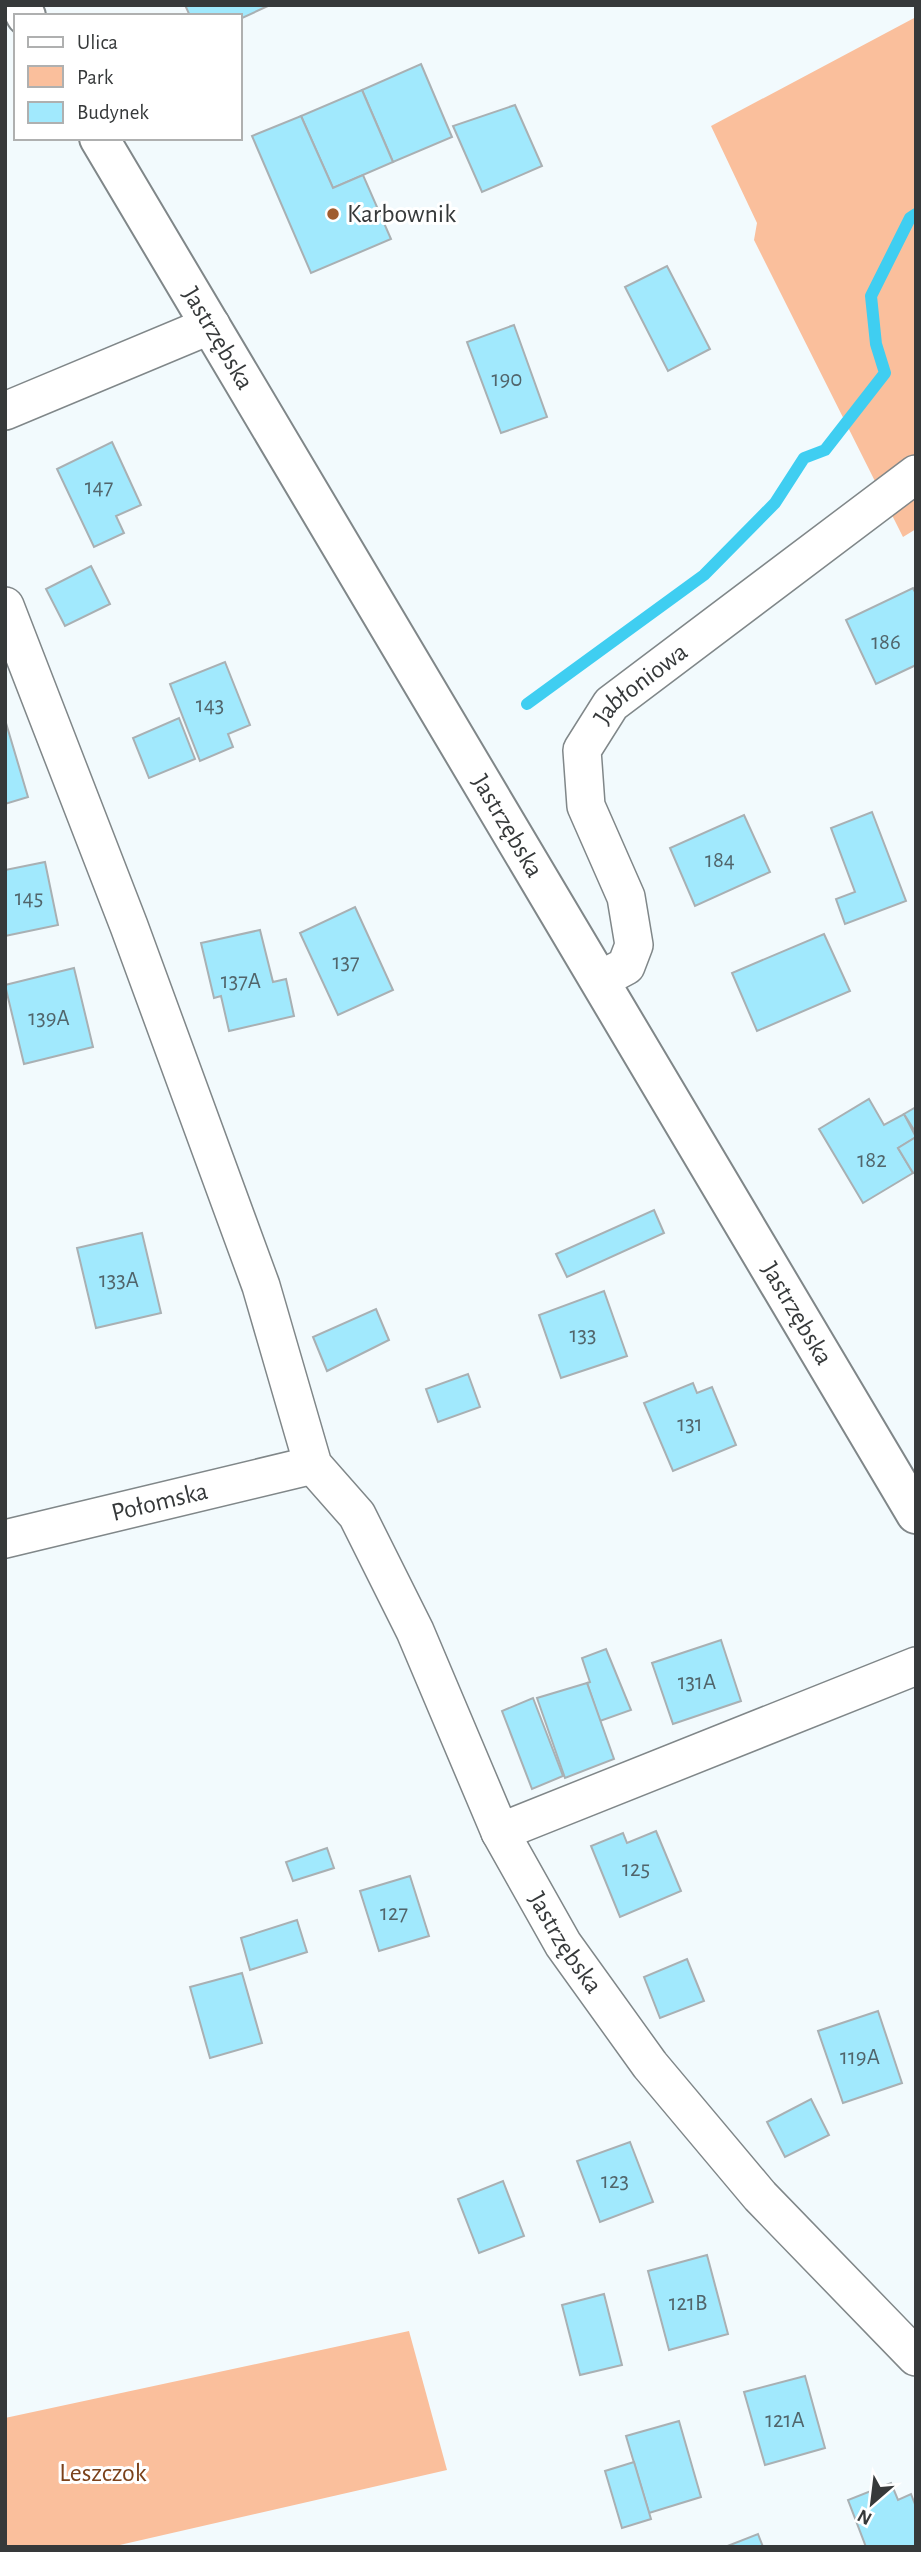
<svg xmlns="http://www.w3.org/2000/svg" width="921" height="2552" font-family="'Alegreya Sans',sans-serif">
  <style>
    .green { fill: #fabf9c }
    .lines { fill: none; stroke-linecap: round; stroke-linejoin: round }
    .stream { stroke: #3fcef1; stroke-width: 12 }
    .building { fill: #a1e9fd; stroke: #a9b0b3; stroke-width: 2 }
    .street-casing { stroke: #808789; stroke-width: 40 }
    .secondary-casing { stroke: #808789; stroke-width: 42 }
    .street { stroke: #fff; stroke-width: 37 }
    .secondary { stroke: #fff; stroke-width: 38 }
    .poi-dot { fill: #a05c2e; stroke: #fff; stroke-width: 2.5 }
    .labels { text-anchor: middle; dominant-baseline: central; stroke-width: 6; stroke-linejoin: round; paint-order: stroke }
    .number-label { font-size: 23px; fill: #51656b }
    .poi-label { font-size: 26px; fill: #36393a; stroke: #fff; text-anchor: start }
    .street-label { font-size: 26px; fill: #36393a; stroke: #fff }
    .park-label { font-size: 26px; fill: #7b421b; stroke: #fff }
  </style>
  <rect width="100%" height="100%" fill="#f2fafd"/>
  <g class="green">
    <path d="M 916,17 L 916,529 L 903,537 L 754,240 L 757,223 L 711,126 Z"/>
    <path d="M 409,2331 L 447,2470 L 111,2547 L 5,2547 L 5,2418 Z"/>
  </g>
  <g class="lines">
    <path class="stream" d="M 527,704 L 704,575 L 775,503 L 804,458 L 825,450 L 885,373 L 876,344 L 871,296 L 910,218 L 916,214"/>
  </g>
  <g class="building">
    <path d="M 185,5 L 270,5 L 240,19 L 240,16 L 190,16 Z"/>
    <path d="M 421,64 L 452,137 L 393,162 L 362,90 Z"/>
    <path d="M 362,90 L 393,162 L 333,188 L 301,116 Z"/>
    <path d="M 515,105 L 542,166 L 482,192 L 453,126 Z"/>
    <path d="M 301,116 L 333,188 L 363,175 L 391,239 L 311,273 L 252,136 Z"/>
    <path d="M 667,266 L 710,349 L 668,371 L 625,287 Z"/>
    <path d="M 514,325 L 547,417 L 501,433 L 467,342 Z"/>
    <path d="M 112,442 L 141,505 L 116,516 L 124,533 L 94,547 L 57,469 Z"/>
    <path d="M 91,566 L 110,604 L 65,626 L 46,589 Z"/>
    <path d="M 913,588 L 916,594 L 916,665 L 876,684 L 846,620 Z"/>
    <path d="M 225,662 L 250,725 L 228,734 L 233,747 L 200,761 L 170,684 Z"/>
    <path d="M 179,718 L 195,759 L 149,778 L 133,738 Z"/>
    <path d="M 6,723 L 28,797 L 5,804 L 5,724 Z"/>
    <path d="M 872,812 L 906,901 L 845,924 L 836,899 L 855,892 L 831,828 Z"/>
    <path d="M 744,815 L 770,872 L 695,906 L 670,848 Z"/>
    <path d="M 45,862 L 58,925 L 5,936 L 5,870 Z"/>
    <path d="M 355,907 L 393,990 L 338,1015 L 300,933 Z"/>
    <path d="M 260,930 L 273,982 L 286,979 L 294,1016 L 229,1031 L 221,996 L 214,998 L 201,943 Z"/>
    <path d="M 824,934 L 850,991 L 757,1031 L 732,973 Z"/>
    <path d="M 74,968 L 93,1047 L 24,1064 L 5,985 Z"/>
    <path d="M 869,1099 L 884,1125 L 904,1114 L 916,1137 L 898,1148 L 913,1173 L 863,1203 L 819,1129 Z"/>
    <path d="M 916,1107 L 916,1133 L 904,1114 Z"/>
    <path d="M 916,1137 L 916,1172 L 913,1173 L 898,1148 Z"/>
    <path d="M 654,1210 L 664,1233 L 567,1277 L 556,1254 Z"/>
    <path d="M 142,1233 L 161,1313 L 96,1328 L 77,1248 Z"/>
    <path d="M 604,1291 L 627,1356 L 561,1378 L 539,1315 Z"/>
    <path d="M 376,1309 L 389,1340 L 327,1371 L 313,1337 Z"/>
    <path d="M 468,1374 L 480,1407 L 438,1422 L 426,1389 Z"/>
    <path d="M 693,1383 L 697,1393 L 712,1387 L 736,1445 L 673,1471 L 644,1403 Z"/>
    <path d="M 721,1640 L 741,1701 L 673,1724 L 652,1663 Z"/>
    <path d="M 606,1649 L 631,1710 L 600,1721 L 587,1683 L 590,1682 L 582,1658 Z"/>
    <path d="M 587,1683 L 614,1759 L 565,1778 L 537,1698 Z"/>
    <path d="M 533,1698 L 563,1776 L 532,1789 L 502,1711 Z"/>
    <path d="M 656,1831 L 681,1891 L 620,1917 L 591,1846 L 623,1833 L 627,1843 Z"/>
    <path d="M 327,1848 L 334,1868 L 293,1881 L 286,1862 Z"/>
    <path d="M 410,1876 L 429,1936 L 379,1951 L 360,1891 Z"/>
    <path d="M 297,1920 L 307,1952 L 250,1970 L 241,1938 Z"/>
    <path d="M 687,1959 L 704,2001 L 660,2018 L 644,1977 Z"/>
    <path d="M 242,1973 L 262,2043 L 210,2058 L 190,1987 Z"/>
    <path d="M 878,2011 L 902,2083 L 843,2103 L 818,2031 Z"/>
    <path d="M 811,2099 L 829,2135 L 785,2157 L 767,2122 Z"/>
    <path d="M 630,2142 L 653,2202 L 600,2222 L 577,2161 Z"/>
    <path d="M 503,2181 L 524,2236 L 479,2253 L 458,2199 Z"/>
    <path d="M 707,2255 L 728,2334 L 669,2350 L 648,2271 Z"/>
    <path d="M 604,2294 L 622,2365 L 580,2375 L 562,2305 Z"/>
    <path d="M 805,2376 L 825,2448 L 765,2465 L 744,2392 Z"/>
    <path d="M 679,2421 L 701,2497 L 649,2513 L 626,2436 Z"/>
    <path d="M 634,2462 L 651,2519 L 622,2528 L 605,2471 Z"/>
    <path d="M 891,2483 L 898,2500 L 911,2494 L 916,2507 L 916,2547 L 866,2547 L 848,2500 Z"/>
    <path d="M 758,2534 L 763,2547 L 725,2547 Z"/>
  </g>
  <g class="lines">
    <defs>
      <g id="street">
        <path d="M 5,411 L 211,325"/>
        <path id="s1" d="M 5,606 L 129,926 L 261,1286 L 313,1465 L 357,1515 L 415,1631 L 500,1832 L 563,1944 L 650,2065 L 760,2196 L 916,2357"/>
        <path id="s2" d="M 600,980 L 626,966 L 634,945 L 626,897 L 586,806 L 582,750 L 611,704 L 916,474"/>
        <path id="s3" d="M 5,1539 L 313,1465"/>
        <path d="M 500,1832 L 916,1666"/>
      </g>
      <g id="secondary">
        <path d="M 20,5 L 26,16"/>
        <path id="s4" d="M 99,138 L 916,1514"/>
      </g>
    </defs>
    <use href="#street" class="street-casing"/>
    <use href="#secondary" class="secondary-casing"/>
    <use href="#street" class="street"/>
    <use href="#secondary" class="secondary"/>
  </g>
  <circle class="poi-dot" cx="333" cy="214" r="7"/>
  <g class="labels">
    <g class="number-label">
      <text x="507" y="379">190</text>
      <text x="99" y="487">147</text>
      <text x="886" y="642">186</text>
      <text x="210" y="705">143</text>
      <text x="720" y="860">184</text>
      <text x="29" y="898">145</text>
      <text x="346" y="962">137</text>
      <text x="241" y="981">137A</text>
      <text x="49" y="1018">139A</text>
      <text x="872" y="1160">182</text>
      <text x="119" y="1280">133A</text>
      <text x="583" y="1335">133</text>
      <text x="690" y="1424">131</text>
      <text x="697" y="1682">131A</text>
      <text x="636" y="1869">125</text>
      <text x="394" y="1913">127</text>
      <text x="860" y="2057">119A</text>
      <text x="615" y="2181">123</text>
      <text x="688" y="2303">121B</text>
      <text x="785" y="2420">121A</text>
    </g>
    <g class="poi-label">
      <text x="347" y="214">Karbownik</text>
    </g>
    <g class="street-label">
      <text stroke="none"><textPath href="#s4" startOffset="233">Jastrzębska</textPath></text>
      <text stroke="none"><textPath href="#s2" startOffset="346">Jabłoniowa</textPath></text>
      <text stroke="none"><textPath href="#s4" startOffset="800">Jastrzębska</textPath></text>
      <text stroke="none"><textPath href="#s4" startOffset="1367">Jastrzębska</textPath></text>
      <text stroke="none"><textPath href="#s3" startOffset="159">Połomska</textPath></text>
      <text stroke="none"><textPath href="#s1" startOffset="1456">Jastrzębska</textPath></text>
    </g>
    <g class="park-label">
      <text x="103" y="2473">Leszczok</text>
    </g>
  </g>
  <rect width="921" height="2552" fill="none" stroke="#36393a" stroke-width="14"/>
  <rect x="14" y="14" width="228" height="126" fill="#ffffff" stroke="#afb0b0" stroke-width="2"/>
  <rect x="28" y="37" width="35" height="10" fill="#ffffff" stroke="#afb0b0" stroke-width="2"/>
  <text x="77" y="49" font-size="21" fill="#36393a">Ulica</text>
  <rect x="28" y="66" width="35" height="21" fill="#fabf9c" stroke="#afb0b0" stroke-width="2"/>
  <text x="77" y="84" font-size="21" fill="#36393a">Park</text>
  <rect x="28" y="102" width="35" height="21" fill="#a1e9fd" stroke="#afb0b0" stroke-width="2"/>
  <text x="77" y="119" font-size="21" fill="#36393a">Budynek</text>
  <g transform="translate(872 2503) rotate(208)" stroke="#ffffff" stroke-width="5" paint-order="stroke">
  <path d="M0-5L12 26L0 18L-12 26Z" fill="#36393a"/>
  <text y="-10" font-size="19" font-weight="bold" text-anchor="middle" fill="#36393a">N</text>
  </g>
</svg>
